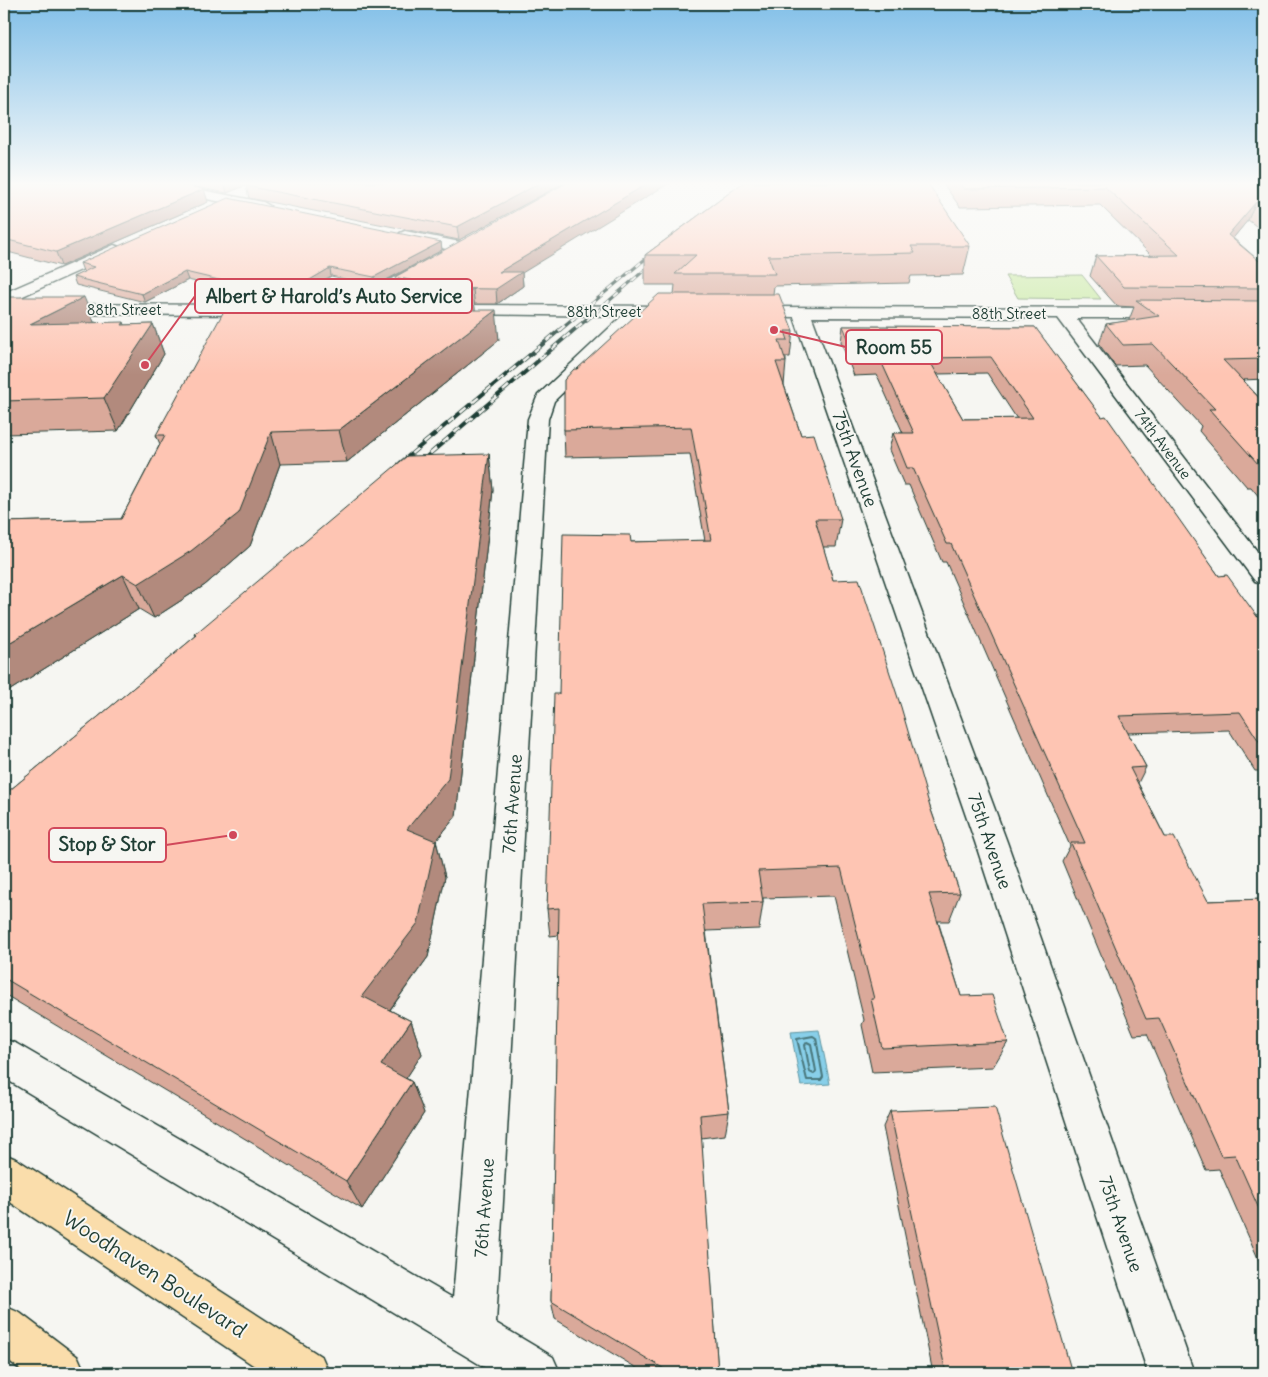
<svg xmlns="http://www.w3.org/2000/svg" width="1268" height="1377" font-family="Delius,sans-serif">
  <style>
    .green { fill: #c8e9a2; stroke: #74936b }
    .water { fill: #88cfe9; stroke: #5e95a1 }
    .lines { fill: none; stroke-linecap: round; stroke-linejoin: round }
    .shore { stroke: #49777c; stroke-width: 2 }
    .minor-casing { stroke: #1f3d34; stroke-width: 3 }
    .major-casing { stroke: #1f3d34; stroke-width: 3 }
    .minor { fill: #f6f6f2; fill-rule: evenodd }
    .major { fill: #faddab; fill-rule: evenodd }
    .rail-far1-casing { stroke: #1f3d34; stroke-width: 3 }
    .rail-casing { stroke: #1f3d34; stroke-width: 4 }
    .rail-far1 { stroke: #f6f6f2; stroke-width: 2; stroke-dasharray: 6; stroke-linecap: butt }
    .rail { stroke: #f6f6f2; stroke-width: 2.5; stroke-dasharray: 8; stroke-linecap: butt }
    .wall { fill: #daa99a; stroke: #1f3d34; fill-rule: evenodd }
    .shaded-wall { fill: #b28a7d; stroke: #1f3d34 }
    .building { fill: #fec5b3; stroke: #1f3d34; fill-rule: evenodd }
    .labels { text-anchor: middle; dominant-baseline: central; stroke-width: 4; stroke-linejoin: round; paint-order: stroke }
    .far-street-label { font-size: 15px; fill: #1f3d34; stroke: #f6f6f2 }
    .street-label { font-size: 18px; fill: #1f3d34; stroke: #f6f6f2 }
    .near-street-label { font-size: 21px; fill: #1f3d34; stroke: #f6f6f2 }
    .leader { fill: none; stroke: #d1495b; stroke-width: 2 }
    .callout-dot { fill: #d1495b; stroke: #f6f6f2; stroke-width: 2 }
    .callout { fill: #f6f6f2; stroke: #d1495b; stroke-width: 2 }
    .callout-label { font-size: 19px; text-anchor: middle; font-weight: bold; fill: #1f3d34 }
  </style>
  <rect width="100%" height="100%" fill="#f6f6f2"/>
  <filter id="ink" filterUnits="userSpaceOnUse"><feTurbulence type="fractalNoise" baseFrequency=".02" numOctaves="2"/><feDisplacementMap in="SourceGraphic" scale="10" xChannelSelector="R" yChannelSelector="G"/><feConvolveMatrix kernelMatrix="1 2 1 2 8 2 1 2 1" color-interpolation-filters="sRGB"/></filter>
  <g filter="url(#ink)">
    <path class="green" d="M 1082,275 L 1101,299 L 1018,298 L 1005,276 Z"/>
    <path class="water" d="M 819,1030 L 830,1084 L 801,1086 L 791,1032 Z"/>
    <g class="lines">
      <g class="shore">
        <path d="M 813,1036 L 816,1038 L 823,1077 L 821,1080 L 807,1080 L 797,1039 Z"/>
        <path d="M 807,1042 L 811,1044 L 816,1071 L 814,1074 L 810,1072 L 805,1045 Z"/>
      </g>
      <defs>
        <g id="minor">
          <path d="M 133,182 L 160,182 L 263,202 L 270,206 L 263,210 L 140,186 Z"/>
          <path d="M 405,231 L 460,242 L 468,247 L 460,252 L 400,239 L 397,236 L 400,233 Z"/>
          <path d="M 114,245 L 119,247 L 122,250 L 119,253 L 5,304 L 263,305 L 269,306 L 272,310 L 269,314 L 263,315 L 4,314 L 4,293 Z"/>
          <path d="M 429,259 L 437,264 L 435,267 L 353,314 L 341,314 L 338,310 L 341,306 Z"/>
          <path d="M 458,305 L 678,306 L 684,307 L 687,311 L 684,315 L 642,316 L 554,401 L 548,419 L 496,1323 L 553,1357 L 560,1373 L 494,1373 L 4,1078 L 4,1039 L 17,1044 L 453,1298 L 528,419 L 538,395 L 622,316 L 452,314 L 449,310 L 452,306 Z"/>
          <path d="M 748,307 L 1168,308 L 1174,309 L 1177,313 L 1174,317 L 1168,318 L 1076,318 L 1264,560 L 1264,584 L 1255,581 L 1058,318 L 812,317 L 1007,842 L 1194,1373 L 1148,1373 L 975,842 L 794,317 L 742,316 L 739,312 L 742,308 Z"/>
        </g>
        <g id="major">
          <path d="M 4,1154 L 18,1160 L 322,1357 L 329,1373 L 265,1373 L 4,1198 Z"/>
          <path d="M 4,1306 L 20,1313 L 78,1357 L 85,1373 L 25,1373 L 4,1357 Z"/>
        </g>
      </defs>
      <use href="#minor" class="minor-casing"/>
      <use href="#major" class="major-casing"/>
      <use href="#minor" class="minor"/>
      <use href="#major" class="major"/>
      <defs>
        <g id="rail-far1">
          <path d="M 572,320 L 656,250"/>
          <path d="M 587,320 L 655,261"/>
        </g>
        <g id="rail">
          <path d="M 399,464 L 574,318"/>
          <path d="M 418,464 L 588,318"/>
        </g>
      </defs>
      <use href="#rail-far1" class="rail-far1-casing"/>
      <use href="#rail" class="rail-casing"/>
      <use href="#rail-far1" class="rail-far1"/>
      <use href="#rail" class="rail"/>
    </g>
    <g class="wall">
      <path d="M 4,182 L 254,182 L 227,193 L 186,185 L 208,202 L 61,266 L 4,251 Z"/>
      <path d="M 254,182 L 566,182 L 459,240 L 249,198 L 246,186 Z"/>
      <path d="M 744,182 L 970,246 L 963,275 L 911,276 L 909,283 L 774,286 L 773,294 L 793,331 L 790,357 L 786,357 L 786,362 L 784,385 L 801,435 L 841,519 L 836,547 L 823,547 L 833,580 L 930,807 L 960,893 L 949,921 L 938,921 L 961,996 L 1008,1042 L 993,1067 L 872,1072 L 862,1025 L 864,1020 L 834,896 L 763,898 L 763,902 L 759,929 L 706,931 L 729,1112 L 725,1135 L 701,1138 L 718,1373 L 645,1373 L 555,1319 L 551,1301 L 559,935 L 550,936 L 547,909 L 559,694 L 631,542 L 705,541 L 690,454 L 565,457 L 564,430 L 577,369 L 674,294 L 675,285 L 645,285 L 645,255 Z"/>
      <path d="M 942,182 L 1264,182 L 1264,232 L 1248,220 L 1233,238 L 1264,265 L 1264,379 L 1243,380 L 1264,403 L 1263,407 L 1264,409 L 1264,503 L 1251,487 L 1247,487 L 1199,431 L 1201,426 L 1145,365 L 1115,366 L 1099,344 L 1106,324 L 1129,321 L 1129,320 L 1134,307 L 1117,306 L 1090,276 L 1096,256 L 1152,256 L 1100,205 L 960,207 Z"/>
      <path d="M 441,242 L 442,250 L 375,286 L 331,276 L 286,303 L 252,303 L 250,295 L 188,280 L 145,302 L 76,285 L 73,277 L 84,272 L 83,271 L 80,263 Z"/>
      <path d="M 522,273 L 523,286 L 497,304 L 474,304 L 475,310 L 499,340 L 347,462 L 280,464 L 250,546 L 205,585 L 154,618 L 139,609 L 4,694 L 4,522 L 121,519 L 160,444 L 156,435 L 355,310 L 397,288 L 395,277 Z"/>
      <path d="M 4,297 L 94,322 L 125,325 L 153,324 L 164,354 L 118,431 L 4,434 Z"/>
      <path d="M 843,326 L 1035,327 L 1219,576 L 1264,626 L 1264,775 L 1261,771 L 1255,771 L 1229,730 L 1128,733 L 1146,767 L 1138,783 L 1165,837 L 1208,901 L 1264,899 L 1264,1272 L 1219,1169 L 1206,1170 L 1147,1034 L 1134,1035 L 1062,861 L 1070,846 L 946,562 L 942,562 L 909,485 L 904,485 L 889,450 L 893,433 L 903,433 L 877,375 L 854,376 L 841,342 ZM 987,373 L 1017,419 L 963,419 L 937,374 Z"/>
      <path d="M 489,454 L 493,490 L 456,816 L 436,841 L 445,877 L 428,957 L 390,1010 L 411,1021 L 422,1054 L 406,1078 L 412,1082 L 424,1113 L 362,1209 L 4,994 L 4,795 L 196,636 L 195,634 Z"/>
      <path d="M 890,1111 L 1072,1373 L 933,1373 L 883,1127 Z"/>
    </g>
    <g class="shaded-wall">
      <path d="M 224,182 L 254,182 L 227,193 Z"/>
      <path d="M 542,182 L 566,182 L 459,240 L 457,227 Z"/>
      <path d="M 650,182 L 671,182 L 522,273 L 523,286 L 497,304 L 496,289 L 499,272 Z"/>
      <path d="M 204,189 L 208,202 L 61,266 L 56,252 Z"/>
      <path d="M 1256,202 L 1248,220 L 1221,253 L 1228,235 Z"/>
      <path d="M 441,242 L 442,250 L 375,286 L 374,277 Z"/>
      <path d="M 330,268 L 331,276 L 286,303 L 284,295 Z"/>
      <path d="M 185,272 L 188,280 L 145,302 L 142,294 Z"/>
      <path d="M 473,289 L 476,318 L 440,310 Z"/>
      <path d="M 84,297 L 96,327 L 30,324 Z"/>
      <path d="M 496,310 L 499,340 L 347,462 L 339,430 Z"/>
      <path d="M 124,322 L 135,351 L 153,324 L 164,354 L 118,431 L 104,398 L 122,325 Z"/>
      <path d="M 271,432 L 280,464 L 250,546 L 205,585 L 154,618 L 138,584 Z"/>
      <path d="M 489,454 L 493,490 L 456,816 L 417,865 L 407,829 Z"/>
      <path d="M 123,575 L 139,609 L 4,694 L 4,646 Z"/>
      <path d="M 436,841 L 445,877 L 428,957 L 375,1030 L 362,996 Z"/>
      <path d="M 411,1021 L 422,1054 L 394,1097 L 381,1065 Z"/>
      <path d="M 412,1082 L 424,1113 L 362,1209 L 346,1181 Z"/>
    </g>
    <g class="building">
      <path d="M 4,182 L 168,182 L 204,189 L 56,252 L 4,239 Z"/>
      <path d="M 254,182 L 542,182 L 457,227 L 246,186 Z"/>
      <path d="M 568,182 L 650,182 L 499,272 L 522,272 L 496,289 L 416,288 L 424,283 L 395,277 Z"/>
      <path d="M 744,182 L 927,182 L 970,246 L 911,246 L 915,253 L 768,256 L 775,274 L 675,274 L 696,255 L 645,255 Z"/>
      <path d="M 958,182 L 1264,182 L 1264,208 L 1256,202 L 1228,235 L 1264,265 L 1264,288 L 1124,287 L 1096,256 L 1179,255 L 1105,187 L 964,189 Z"/>
      <path d="M 228,198 L 441,242 L 374,277 L 330,268 L 284,295 L 250,294 L 253,288 L 185,272 L 142,294 L 73,277 L 94,267 L 80,263 Z"/>
      <path d="M 390,288 L 473,289 L 440,310 L 496,310 L 339,430 L 271,432 L 239,513 L 191,551 L 138,584 L 123,575 L 4,646 L 4,522 L 121,519 L 165,435 L 156,435 L 225,309 L 355,310 Z"/>
      <path d="M 659,294 L 779,294 L 793,331 L 785,331 L 788,340 L 779,340 L 786,362 L 776,362 L 801,435 L 814,434 L 841,519 L 815,519 L 833,580 L 859,579 L 901,707 L 930,807 L 960,893 L 929,894 L 961,996 L 992,995 L 1008,1042 L 882,1048 L 871,999 L 874,999 L 841,868 L 758,871 L 763,902 L 702,904 L 729,1112 L 700,1115 L 718,1373 L 671,1373 L 551,1301 L 559,908 L 547,909 L 554,694 L 559,694 L 563,534 L 630,535 L 631,542 L 711,540 L 691,427 L 564,430 L 564,380 L 574,369 L 577,369 Z"/>
      <path d="M 4,297 L 84,297 L 30,324 L 124,322 L 122,325 L 153,324 L 104,398 L 4,401 Z"/>
      <path d="M 1136,300 L 1264,301 L 1264,359 L 1223,360 L 1264,403 L 1259,403 L 1264,409 L 1264,466 L 1263,465 L 1259,465 L 1209,409 L 1215,409 L 1153,344 L 1123,345 L 1106,324 L 1159,316 Z"/>
      <path d="M 843,326 L 1035,327 L 1102,417 L 1106,416 L 1219,576 L 1227,575 L 1264,626 L 1264,749 L 1240,712 L 1119,716 L 1146,767 L 1130,768 L 1165,837 L 1174,837 L 1208,901 L 1264,899 L 1264,1220 L 1235,1155 L 1221,1156 L 1159,1018 L 1146,1019 L 1071,843 L 1085,843 L 951,544 L 947,544 L 913,468 L 907,468 L 893,433 L 914,433 L 880,359 L 857,360 ZM 991,357 L 1033,418 L 963,419 L 928,358 Z"/>
      <path d="M 489,454 L 448,779 L 407,829 L 436,841 L 418,923 L 362,996 L 411,1021 L 381,1065 L 412,1082 L 346,1181 L 4,978 L 4,795 L 197,635 L 195,634 L 407,456 Z"/>
      <path d="M 995,1107 L 1072,1373 L 946,1373 L 890,1111 Z"/>
    </g>
  </g>
  <linearGradient id="sky" x2="0" y2="1"><stop stop-color="#81bfe8"/><stop offset="0.49" stop-color="#fbfbf9"/><stop offset="1" stop-color="#fbfbf9" stop-opacity="0"/></linearGradient>
  <rect width="1268" height="375" fill="url(#sky)"/>
  <g class="labels">
    <g class="far-street-label">
      <text x="124" y="309">88th Street</text>
      <text x="604" y="311">88th Street</text>
      <text x="1009" y="313">88th Street</text>
      <text transform="translate(1163 444) rotate(53)">74th Avenue</text>
    </g>
    <g class="street-label">
      <text transform="translate(855 459) rotate(70)">75th Avenue</text>
      <text transform="translate(512 804) rotate(-86)">76th Avenue</text>
      <text transform="translate(990 841) rotate(71)">75th Avenue</text>
      <text transform="translate(484 1208) rotate(-86)">76th Avenue</text>
      <text transform="translate(1121 1224) rotate(71)">75th Avenue</text>
    </g>
    <g class="near-street-label">
      <text transform="translate(155 1274) rotate(33)">Woodhaven Boulevard</text>
    </g>
  </g>
  <path class="leader" d="M145 365L195 296M774 330L846 347M233 835L166 845"/>
  <g class="callout-dot">
    <circle cx="145" cy="365" r="5"/>
    <circle cx="774" cy="330" r="5"/>
    <circle cx="233" cy="835" r="5"/>
  </g>
  <g class="callout">
    <rect x="195" y="279" width="277" height="34" rx="5"/>
    <rect x="846" y="330" width="96" height="34" rx="5"/>
    <rect x="49" y="828" width="117" height="34" rx="5"/>
  </g>
  <g class="callout-label">
    <text x="334" y="303">Albert &amp; Harold’s Auto Service</text>
    <text x="894" y="354">Room 55</text>
    <text x="107" y="851">Stop &amp; Stor</text>
  </g>
  <rect width="1268" height="1377" fill="none" stroke="#f6f6f2" stroke-width="20"/>
  <rect x="10" y="10" width="1248" height="1357" fill="none" stroke="#1f3d34" stroke-width="2" filter="url(#ink)"/>
</svg>
